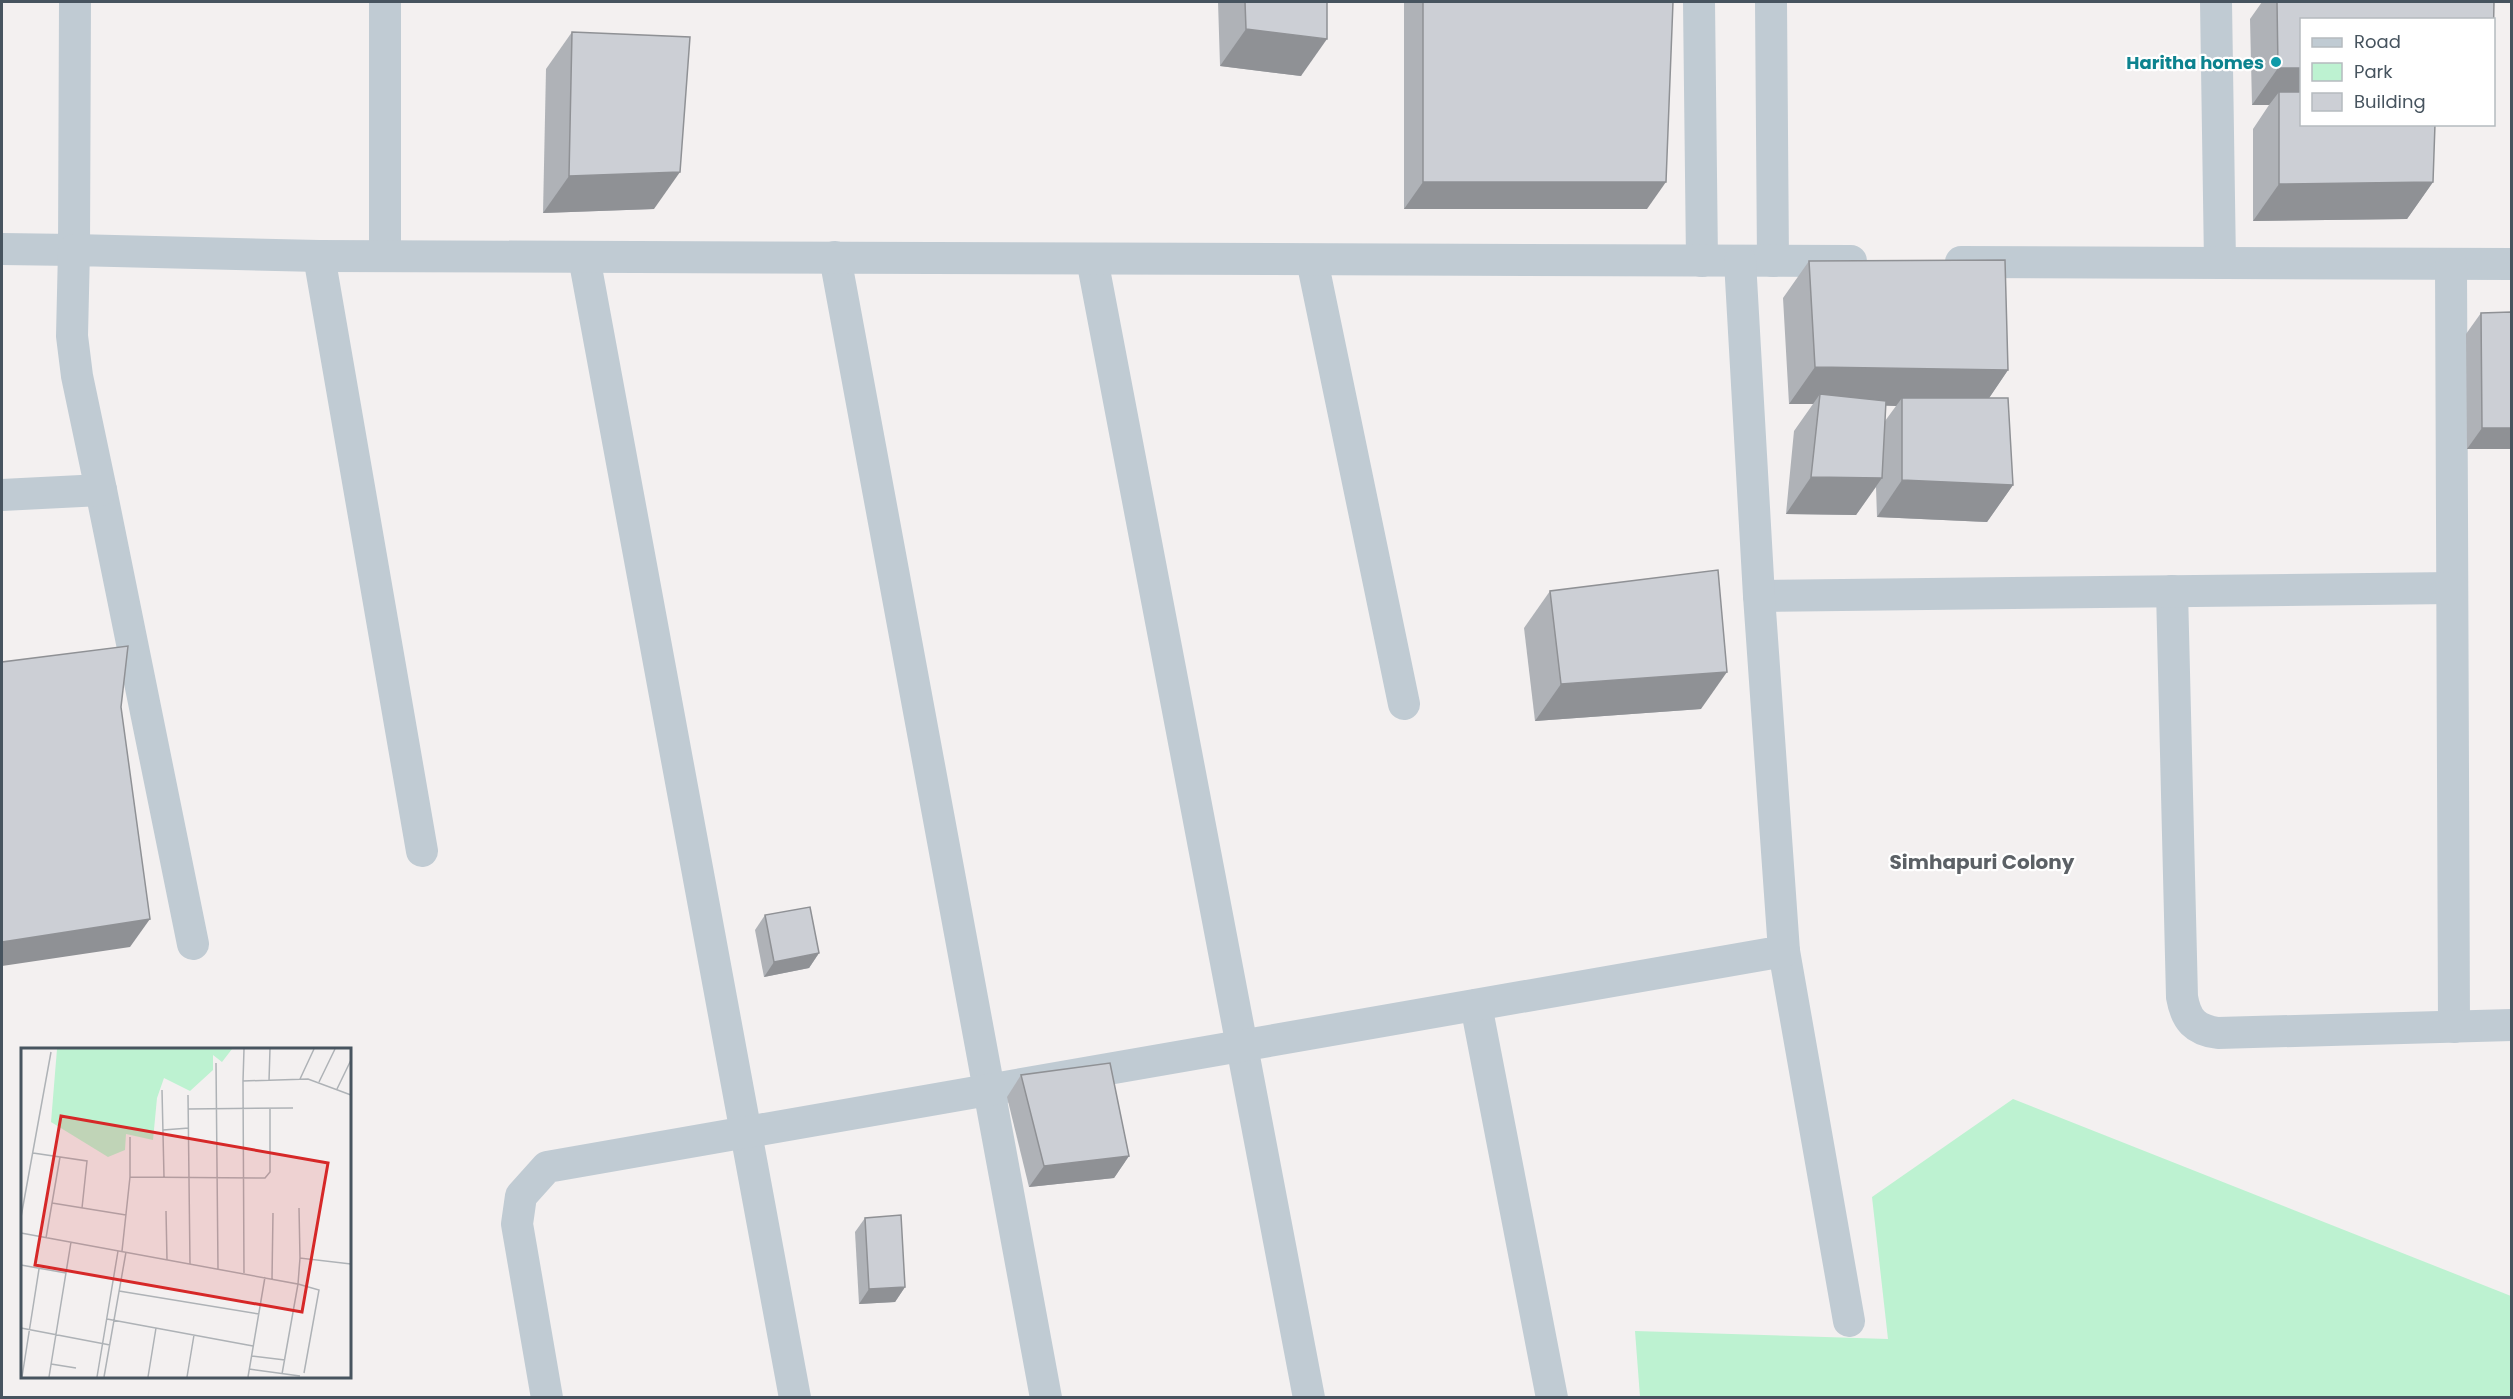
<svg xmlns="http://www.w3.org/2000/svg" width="2513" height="1399" font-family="Poppins,sans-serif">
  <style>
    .green { fill: #bdf2d1 }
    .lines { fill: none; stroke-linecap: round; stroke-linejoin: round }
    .street { stroke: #c0cbd3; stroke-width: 32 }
    .wall { fill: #afb2b7; fill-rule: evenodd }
    .shaded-wall { fill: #8f9195 }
    .building { fill: #cccfd5; stroke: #8f9195; stroke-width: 1.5 }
    .culture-dot { fill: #0f9aa8; stroke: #fff; stroke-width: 2 }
    .labels { text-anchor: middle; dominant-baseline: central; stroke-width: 4.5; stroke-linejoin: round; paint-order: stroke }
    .culture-label { font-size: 18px; font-weight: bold; fill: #0d838f; stroke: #fff; text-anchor: end }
    .neighbourhood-label { font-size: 20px; font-weight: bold; fill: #5c6166; stroke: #fff }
    .inset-road { fill: none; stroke: #aeb2b6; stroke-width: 1.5 }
    .view { fill: #d62828; fill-opacity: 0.15; stroke: #d62828; stroke-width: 3 }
    .inset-edge { fill: none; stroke: #47545f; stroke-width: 3 }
  </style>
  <rect width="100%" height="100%" fill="#f3f0f0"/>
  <path class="green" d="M 2013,1099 L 2511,1296 L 2511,1397 L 1640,1397 L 1635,1331 L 1888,1339 L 1872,1197 Z"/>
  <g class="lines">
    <g class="street">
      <path d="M 385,2 L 385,256"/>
      <path d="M 1699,2 L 1702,261"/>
      <path d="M 1771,2 L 1773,261"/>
      <path d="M 2216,2 L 2220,263"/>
      <path d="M 2,249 L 74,250 L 75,2"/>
      <path d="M 319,256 L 422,851"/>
      <path d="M 584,257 L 795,1398"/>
      <path d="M 835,257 L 1046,1398"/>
      <path d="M 1092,259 L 1309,1398"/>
      <path d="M 1312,260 L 1404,704"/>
      <path d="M 1961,262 L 2512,264"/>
      <path d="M 2451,264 L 2454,1027"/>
      <path d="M 101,490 L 193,944"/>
      <path d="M 2,495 L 101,490 L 77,376 L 72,336 L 74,250 L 319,256 L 1851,261"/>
      <path d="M 2172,591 L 2182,997 C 2186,1020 2195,1030 2218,1033 L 2512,1025"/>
      <path d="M 1759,596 L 2452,588"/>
      <path d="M 1784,951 L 1849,1321"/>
      <path d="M 1476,1005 L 1552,1398"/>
      <path d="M 547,1398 L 517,1224 L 521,1196 L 547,1167 L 1784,951 L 1759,596 L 1740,261"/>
    </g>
  </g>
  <g class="wall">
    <path d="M 1218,2 L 1327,2 L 1301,76 L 1220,66 Z"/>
    <path d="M 1404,2 L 1673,2 L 1647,209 L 1404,209 Z"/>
    <path d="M 2262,2 L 2494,2 L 2301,20 L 2433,182 L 2407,219 L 2253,221 L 2253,129 L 2269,105 L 2252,105 L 2250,19 Z"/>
    <path d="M 572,32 L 654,209 L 543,213 L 546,69 Z"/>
    <path d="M 1809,261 L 2008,370 L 1989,398 L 2013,485 L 1987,522 L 1877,517 L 1876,487 L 1856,515 L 1786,514 L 1794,431 L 1813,404 L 1789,404 L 1783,298 ZM 1886,405 L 1896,406 L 1885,421 Z"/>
    <path d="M 2511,312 L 2511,449 L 2467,449 L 2466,334 L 2481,313 Z"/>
    <path d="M 1550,591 L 1701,709 L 1535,721 L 1524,628 Z"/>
    <path d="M 765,915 L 819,953 L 809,968 L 764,977 L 755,930 Z"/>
    <path d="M 1021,1075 L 1129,1156 L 1114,1178 L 1029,1187 L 1007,1097 Z"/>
    <path d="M 865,1218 L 905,1287 L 895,1302 L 859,1304 L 855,1232 Z"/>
  </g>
  <g class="shaded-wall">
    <path d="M 1246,29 L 1327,39 L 1301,76 L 1220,66 Z"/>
    <path d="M 2278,68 L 2301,68 L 2301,105 L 2279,92 L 2269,105 L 2252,105 Z"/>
    <path d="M 680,172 L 654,209 L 543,213 L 569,176 Z"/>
    <path d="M 1423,182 L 1666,182 L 1647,209 L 1404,209 Z"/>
    <path d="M 2433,182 L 2407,219 L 2253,221 L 2279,184 Z"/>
    <path d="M 1815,367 L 2008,370 L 1983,407 L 1902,398 L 1896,406 L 1819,404 L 1820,394 L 1813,404 L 1789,404 Z"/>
    <path d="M 2482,428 L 2511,428 L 2511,449 L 2467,449 Z"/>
    <path d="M 1811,477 L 1882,478 L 1856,515 L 1786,514 Z"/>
    <path d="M 1902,480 L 2013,485 L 1987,522 L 1877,517 Z"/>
    <path d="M 1727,672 L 1701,709 L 1535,721 L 1561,684 Z"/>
    <path d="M 150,919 L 130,947 L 2,966 L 2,942 Z"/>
    <path d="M 819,953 L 809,968 L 764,977 L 774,962 Z"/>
    <path d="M 1129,1156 L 1114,1178 L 1029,1187 L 1044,1166 Z"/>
    <path d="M 905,1287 L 895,1302 L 859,1304 L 869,1289 Z"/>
  </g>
  <g class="building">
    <path d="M 1245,2 L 1327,2 L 1327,39 L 1246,29 Z"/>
    <path d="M 1423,2 L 1673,2 L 1666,182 L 1423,182 Z"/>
    <path d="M 2277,2 L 2494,2 L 2493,51 L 2493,20 L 2301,20 L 2301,68 L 2278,68 Z"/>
    <path d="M 572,32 L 690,37 L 680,172 L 569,176 Z"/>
    <path d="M 2279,92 L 2301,92 L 2301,124 L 2435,124 L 2433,182 L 2279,184 Z"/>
    <path d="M 2005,260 L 2008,370 L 1815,367 L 1809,261 Z"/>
    <path d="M 2511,312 L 2511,428 L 2482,428 L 2481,313 Z"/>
    <path d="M 1820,394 L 1886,401 L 1882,478 L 1811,477 Z"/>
    <path d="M 1902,398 L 2008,398 L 2013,485 L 1902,480 Z"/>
    <path d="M 1718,570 L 1727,672 L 1561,684 L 1550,591 Z"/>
    <path d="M 128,646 L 121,707 L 150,919 L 2,942 L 2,662 Z"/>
    <path d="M 810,907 L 819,953 L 774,962 L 765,915 Z"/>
    <path d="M 1110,1063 L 1129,1156 L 1044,1166 L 1021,1075 Z"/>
    <path d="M 901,1215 L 905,1287 L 869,1289 L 865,1218 Z"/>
  </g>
  <circle class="culture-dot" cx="2276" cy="62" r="6"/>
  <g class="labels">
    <g class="culture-label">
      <text x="2264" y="62">Haritha homes</text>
    </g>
    <g class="neighbourhood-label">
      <text x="1982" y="862">Simhapuri Colony</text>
    </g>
  </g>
  <g transform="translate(21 1048)">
    <rect width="330" height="330" fill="#f3f0f0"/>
    <path d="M 36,1 L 211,1 L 201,14 L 192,7 L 192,22 L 169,43 L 143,30 L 136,50 L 132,92 L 105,86 L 104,102 L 87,109 L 30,74 Z" fill="#bdf2d1"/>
    <path class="inset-road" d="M 195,15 L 197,221M 279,31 L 293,1M 222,33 L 223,1M 248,33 L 249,1M 298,34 L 314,1M 316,41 L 330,12M 141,42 L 143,129M 167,47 L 169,216M 167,61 L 272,60M 142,82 L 168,80M 12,105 L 66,113 L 61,160M 109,129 L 109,89M 31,155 L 105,167M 278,160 L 279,210M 145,163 L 146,212M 0,169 L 30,4M 0,185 L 277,236 L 279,210 L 330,216M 25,190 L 39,109M 101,203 L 109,129 L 244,130 L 249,124 L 249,60M 0,217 L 45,225M 223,225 L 222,33 L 287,31 L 330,47M 251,231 L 252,165M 98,243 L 238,266M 86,271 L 232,298M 0,280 L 89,297M 231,308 L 264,312M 30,316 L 55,320M 228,321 L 279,328M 261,326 L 277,236 L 298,242 L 283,325M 1,329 L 18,221M 28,329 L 50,194M 76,329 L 97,203M 83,329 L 105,204M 127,329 L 135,280M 166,329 L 173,287M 227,329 L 244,229"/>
    <path class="view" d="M 40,68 L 307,115 L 281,264 L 14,217 Z"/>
    <rect width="330" height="330" class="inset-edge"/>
  </g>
  <rect width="2513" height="1399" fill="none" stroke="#47545f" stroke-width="6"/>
  <rect x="2300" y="18" width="195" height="108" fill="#ffffff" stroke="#b5bbbf" stroke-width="1.5"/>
  <rect x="2312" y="38" width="30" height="9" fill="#c0cbd3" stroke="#b5bbbf" stroke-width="1.5"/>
  <text x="2354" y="48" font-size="18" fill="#47545f">Road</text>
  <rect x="2312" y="63" width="30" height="18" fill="#bdf2d1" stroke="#b5bbbf" stroke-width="1.5"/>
  <text x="2354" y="78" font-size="18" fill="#47545f">Park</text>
  <rect x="2312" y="93" width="30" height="18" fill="#cccfd5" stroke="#b5bbbf" stroke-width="1.5"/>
  <text x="2354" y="108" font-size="18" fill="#47545f">Building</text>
</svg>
